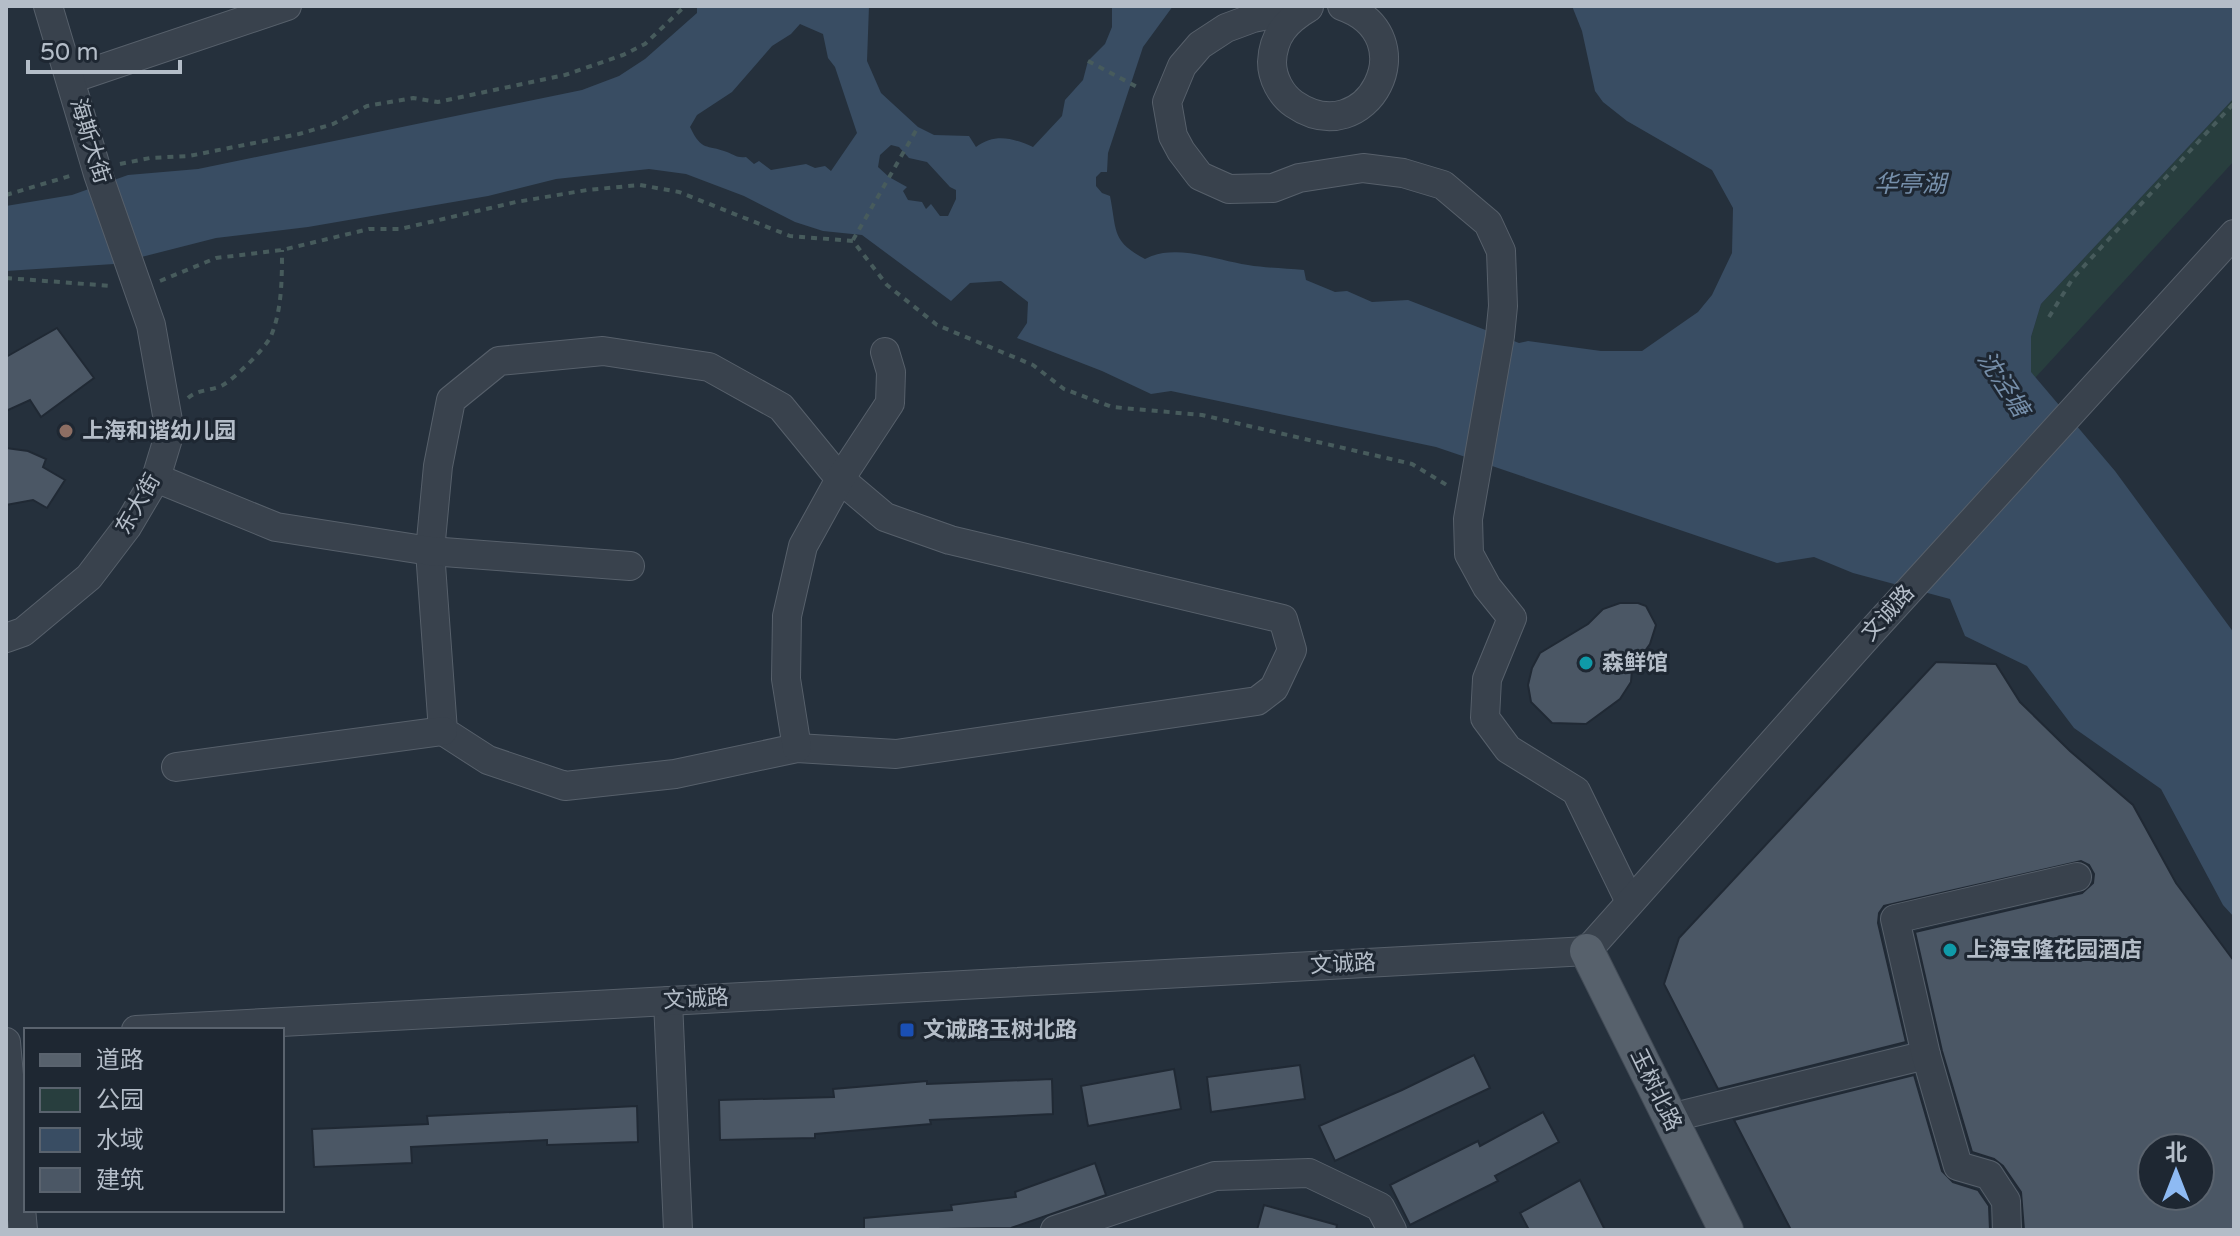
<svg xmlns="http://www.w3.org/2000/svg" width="2240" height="1236" font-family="'Varela Round','Noto Sans SC',sans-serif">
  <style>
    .green { fill: #283e3e }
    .water { fill: #394d63; fill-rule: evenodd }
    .building { fill: #4b5765; stroke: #202934; stroke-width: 2; fill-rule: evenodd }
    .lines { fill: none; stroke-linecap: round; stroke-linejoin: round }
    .minor-casing { stroke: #57606b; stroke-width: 30 }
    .major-casing { stroke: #424b56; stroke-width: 36 }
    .path { stroke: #475b5c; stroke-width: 4; stroke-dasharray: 6 6; stroke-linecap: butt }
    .minor { stroke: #39424d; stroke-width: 28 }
    .major { stroke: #57616c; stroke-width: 34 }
    .education-dot { fill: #8d6e63; stroke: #1e2732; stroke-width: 3 }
    .culture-dot { fill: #0f9aa8; stroke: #1e2732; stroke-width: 3 }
    .transit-dot { fill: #1a4fb4; stroke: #1e2732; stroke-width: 3 }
    .labels { text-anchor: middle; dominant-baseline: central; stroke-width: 6; stroke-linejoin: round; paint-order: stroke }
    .street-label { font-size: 22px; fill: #b4bdc8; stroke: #1e2732 }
    .poi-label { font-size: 22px; font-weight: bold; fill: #b4bdc8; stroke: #1e2732; text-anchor: start }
    .water-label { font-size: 24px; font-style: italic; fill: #768faa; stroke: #1e2732 }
  </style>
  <rect width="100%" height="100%" fill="#25303c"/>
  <path class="green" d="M 2234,98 L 2234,161 L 2035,378 L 2031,373 L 2031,337 L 2041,304 Z"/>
  <path class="water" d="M 697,6 L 869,6 L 867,61 L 881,93 L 918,127 L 934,135 L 969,136 L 976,147 C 995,133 1013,138 1033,147 L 1062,116 L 1065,100 L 1083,80 L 1088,61 L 1105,44 L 1112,27 L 1112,6 L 1173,6 L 1143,47 L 1108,153 L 1107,172 L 1101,172 L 1096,177 L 1096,186 L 1102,193 L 1110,196 C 1117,231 1111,241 1145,259 C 1175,243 1215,260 1248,265 C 1266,268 1285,268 1304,270 L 1306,280 L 1335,292 L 1347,291 L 1372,302 L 1408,300 L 1519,343 L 1528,341 L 1601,351 L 1642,351 L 1698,312 L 1712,295 L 1732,253 L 1733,208 L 1712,170 L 1627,121 L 1603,102 L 1595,91 L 1582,31 L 1572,6 L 2234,6 L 2234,98 L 2041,304 L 2031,337 L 2031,372 L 2115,471 L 2234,633 L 2234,917 L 2223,905 L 2161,789 L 2074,728 L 2027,666 L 1965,636 L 1950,599 L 1853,573 L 1814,557 L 1777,563 L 1436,447 L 1171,391 L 1151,394 L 1102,371 L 1017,338 L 1027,323 L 1028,302 L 1001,281 L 970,283 L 951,301 L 862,235 L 823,231 L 795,222 L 744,196 L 686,174 L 649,169 L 556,179 L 488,196 L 308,227 L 216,238 L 114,264 L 6,271 L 6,206 L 72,195 L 128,175 L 198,169 L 582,90 L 619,76 L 645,59 L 697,13 ZM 800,24 L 823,34 L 828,58 L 835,67 L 857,133 L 831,171 L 825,166 L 815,168 L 806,164 L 771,170 L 759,161 L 754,164 L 746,157 C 736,158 735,155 727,152 C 706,144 702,152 690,127 L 697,115 L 732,92 L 772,46 L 791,34 ZM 891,145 L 899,147 L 909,158 L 927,162 L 950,187 L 956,190 L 956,199 L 948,216 L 940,216 L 931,204 L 926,209 L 922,202 L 908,200 L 903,191 L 907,187 L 889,177 L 878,167 L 880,155 Z"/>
  <g class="building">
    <path d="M 57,328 L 94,378 L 41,417 L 30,400 L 6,411 L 6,357 Z"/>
    <path d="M 6,448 L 28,451 L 46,459 L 43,467 L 65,480 L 47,508 L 33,500 L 6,505 Z"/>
    <path d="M 1620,603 L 1638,603 L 1646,606 L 1656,625 L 1650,644 L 1632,669 L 1631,682 L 1620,699 L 1586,724 L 1552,723 L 1531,702 L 1528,685 L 1532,668 L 1540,653 L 1588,624 L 1603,609 Z"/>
    <path d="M 1936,662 L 1996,664 L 2020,702 L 2070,751 L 2133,805 L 2176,883 L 2234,961 L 2234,1230 L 2024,1230 L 2021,1192 L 2003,1166 L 1994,1159 L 1972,1152 L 1942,1051 L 1915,932 L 2082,893 L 2093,883 L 2094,874 L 2089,865 L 2081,861 L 1884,906 L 1879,913 L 1878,923 L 1906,1042 L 1718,1089 L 1664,984 L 1679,938 ZM 2152,1148 L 2200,1148 L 2200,1196 L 2152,1196 Z"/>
    <path d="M 1474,1055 L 1490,1088 L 1335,1161 L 1319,1126 L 1402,1090 Z"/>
    <path d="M 1300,1065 L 1305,1099 L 1211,1112 L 1207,1077 Z"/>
    <path d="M 1174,1069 L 1181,1109 L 1088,1126 L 1081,1086 Z"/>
    <path d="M 1914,1075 L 1942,1171 L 1953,1182 L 1978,1190 L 1989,1206 L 1990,1230 L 1791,1230 L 1734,1120 Z"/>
    <path d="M 1052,1079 L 1053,1114 L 930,1120 L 931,1124 L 815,1134 L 815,1138 L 720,1140 L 719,1100 L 834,1097 L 833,1089 L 927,1081 L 927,1084 Z"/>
    <path d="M 637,1106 L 638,1142 L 547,1145 L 547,1140 L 411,1147 L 412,1163 L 314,1167 L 312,1129 L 428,1124 L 427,1116 Z"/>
    <path d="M 1543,1112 L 1559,1142 L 1495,1176 L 1498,1181 L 1410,1225 L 1390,1185 L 1478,1141 L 1480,1146 Z"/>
    <path d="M 1095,1163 L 1106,1195 L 1011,1228 L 864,1230 L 864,1218 L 952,1210 L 951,1205 L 1016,1197 L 1015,1192 Z"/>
    <path d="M 1580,1180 L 1605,1230 L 1529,1230 L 1520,1213 Z"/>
    <path d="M 1264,1205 L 1337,1225 L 1336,1230 L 1257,1230 Z"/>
  </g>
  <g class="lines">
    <defs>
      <g id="minor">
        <path d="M 1309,7 L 1253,18 L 1226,28 L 1200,45 L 1182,66 L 1167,102 L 1173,136 L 1181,151 L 1200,176 L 1229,189 L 1273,188 L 1299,178 L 1363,168 L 1403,173 L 1443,185 L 1488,223 L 1501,251 L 1503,306 L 1500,336 L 1468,519 L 1469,554 L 1487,587 L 1512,618 L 1487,679 L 1485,718 L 1508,749 L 1576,791 L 1630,902"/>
        <path d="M 1308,8 C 1286,21 1273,36 1272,62 C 1272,78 1281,95 1294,104 C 1367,154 1428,36 1342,6"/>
        <path d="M 71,79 L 287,6"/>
        <path d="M 603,351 L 709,367 L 781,407 L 840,479 L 885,517 L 950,540 L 1283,619 L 1292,650 L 1274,688 L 1257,701 L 896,754 L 797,748 L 675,774 L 565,786 L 488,760 L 443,731 L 430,551 L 438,466 L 451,400 L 499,361 Z"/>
        <path d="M 156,478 L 276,527 L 430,551 L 630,566"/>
        <path d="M 6,638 L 23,632 L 89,577 L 127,527 L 156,478 L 170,432 L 151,325 L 98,174 L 48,6"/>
        <path d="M 797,748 L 786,679 L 787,616 L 803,546 L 840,479 L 890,403 L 891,372 L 885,352"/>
        <path d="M 176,767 L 443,731"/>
        <path d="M 668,1001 L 678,1230"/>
        <path d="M 136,1030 L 1587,951 L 1873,630 L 2234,234"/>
        <path d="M 6,1042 L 23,1230"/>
        <path d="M 1670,1118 L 1926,1055"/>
        <path d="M 1055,1230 L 1215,1176 L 1309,1173 L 1380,1207 L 1392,1230"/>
        <path d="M 2007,1230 L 2006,1201 L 1989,1175 L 1958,1166 L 1926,1055 L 1895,919 L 2077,877"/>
      </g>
      <path id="major" d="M 1587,951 L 1726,1230"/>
    </defs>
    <use href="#minor" class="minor-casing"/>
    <use href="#major" class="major-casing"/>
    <g class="path">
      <path d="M 1088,61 L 1141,89"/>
      <path d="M 120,164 L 150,158 L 189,156 L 299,134 L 333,124 L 367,106 L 413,98 L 438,102 L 565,75 L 623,55 L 645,44 L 685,6"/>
      <path d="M 6,195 L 73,175"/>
      <path d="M 853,240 L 918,127"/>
      <path d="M 6,278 L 112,286"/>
      <path d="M 160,281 L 216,258 L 282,250 L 369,229 L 400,229 L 516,202 L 587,190 L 640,185 L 679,192 L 790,236 L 853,241 L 887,285 L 937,325 L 1033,365 L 1064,389 L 1112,407 L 1202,415 L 1412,464 L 1450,487"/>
      <path d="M 2049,317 L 2073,278 L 2234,103"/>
      <path d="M 188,398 C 198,389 212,391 223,385 C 235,378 265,349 271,336 C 282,310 282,278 282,250"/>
    </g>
    <use href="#minor" class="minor"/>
    <use href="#major" class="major"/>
  </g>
  <circle class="education-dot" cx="66" cy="431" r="8"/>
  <g class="culture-dot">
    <circle cx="1586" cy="663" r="8"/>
    <circle cx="1950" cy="950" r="8"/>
  </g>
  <rect class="transit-dot" x="899" y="1022" width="16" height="16" rx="4"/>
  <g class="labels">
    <g class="street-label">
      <text transform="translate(90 141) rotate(73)">海斯大街</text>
      <text transform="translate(138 504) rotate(-60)">东大街</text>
      <text transform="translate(1888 613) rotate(-48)">文诚路</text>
      <text transform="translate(1343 964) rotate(-3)">文诚路</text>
      <text transform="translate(696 999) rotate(-3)">文诚路</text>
      <text transform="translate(1656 1090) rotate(64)">玉树北路</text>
    </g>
    <g class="poi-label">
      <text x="82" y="431">上海和谐幼儿园</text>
      <text x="1602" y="663">森鲜馆</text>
      <text x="1966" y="950">上海宝隆花园酒店</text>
      <text x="923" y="1030">文诚路玉树北路</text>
    </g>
    <g class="water-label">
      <text x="1910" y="184">华亭湖</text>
      <text transform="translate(2003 384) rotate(57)">沈泾塘</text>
    </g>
  </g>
  <rect width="2240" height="1236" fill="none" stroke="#b4bdc8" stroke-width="16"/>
  <rect x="24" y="1028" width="260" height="184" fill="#1e2732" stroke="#5a636e" stroke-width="2"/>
  <rect x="40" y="1054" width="40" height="12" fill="#57616c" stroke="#5a636e" stroke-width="2"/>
  <text x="96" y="1068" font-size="24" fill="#b4bdc8">道路</text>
  <rect x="40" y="1088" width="40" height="24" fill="#283e3e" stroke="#5a636e" stroke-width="2"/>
  <text x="96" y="1108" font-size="24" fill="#b4bdc8">公园</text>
  <rect x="40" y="1128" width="40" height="24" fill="#394d63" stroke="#5a636e" stroke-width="2"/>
  <text x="96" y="1148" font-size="24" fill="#b4bdc8">水域</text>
  <rect x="40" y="1168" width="40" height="24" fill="#4b5765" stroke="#5a636e" stroke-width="2"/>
  <text x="96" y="1188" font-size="24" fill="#b4bdc8">建筑</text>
  <g transform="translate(2176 1172)"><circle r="38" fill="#1e2732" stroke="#5a636e" stroke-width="2"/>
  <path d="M0-6L14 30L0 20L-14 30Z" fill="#8ebaf3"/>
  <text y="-12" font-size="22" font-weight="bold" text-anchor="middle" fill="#b4bdc8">北</text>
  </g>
  <path d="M28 60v12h152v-12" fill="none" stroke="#b4bdc8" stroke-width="4"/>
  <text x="40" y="60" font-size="24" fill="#b4bdc8" stroke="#1e2732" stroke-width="6" paint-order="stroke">50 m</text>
</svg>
